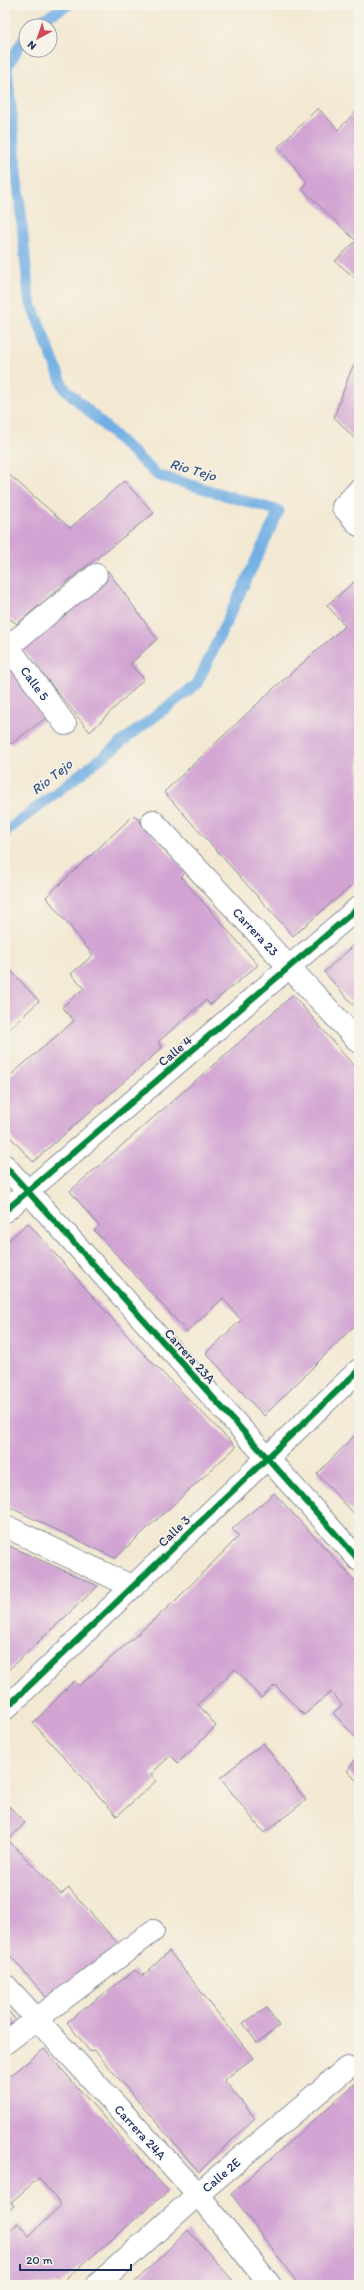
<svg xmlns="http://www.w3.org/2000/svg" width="364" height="2290" font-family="Itim,sans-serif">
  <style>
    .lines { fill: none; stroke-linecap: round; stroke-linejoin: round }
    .stream { stroke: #71afe4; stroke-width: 11 }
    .building { fill: #d2a4d3 }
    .street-casing { stroke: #878c98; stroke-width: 24 }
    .street { stroke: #fff; stroke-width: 22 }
    .cycleway-casing { stroke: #f7f3e8; stroke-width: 8 }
    .cycleway { stroke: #00873e; stroke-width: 6 }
    .labels { text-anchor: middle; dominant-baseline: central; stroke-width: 3; stroke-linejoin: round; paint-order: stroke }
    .street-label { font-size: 13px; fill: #1b2f5e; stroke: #f7f3e8 }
    .water-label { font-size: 14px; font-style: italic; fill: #355586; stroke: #f7f3e8 }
  </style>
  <rect width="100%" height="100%" fill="#f7f3e8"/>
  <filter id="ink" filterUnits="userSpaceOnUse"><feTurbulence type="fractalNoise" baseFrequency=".025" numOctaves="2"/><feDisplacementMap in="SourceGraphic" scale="8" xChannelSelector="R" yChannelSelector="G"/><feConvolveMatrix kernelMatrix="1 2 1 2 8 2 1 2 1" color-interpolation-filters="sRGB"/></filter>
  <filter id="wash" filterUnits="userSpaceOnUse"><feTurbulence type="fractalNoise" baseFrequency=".012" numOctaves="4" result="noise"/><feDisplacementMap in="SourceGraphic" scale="16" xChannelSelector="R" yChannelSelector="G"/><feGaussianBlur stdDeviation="0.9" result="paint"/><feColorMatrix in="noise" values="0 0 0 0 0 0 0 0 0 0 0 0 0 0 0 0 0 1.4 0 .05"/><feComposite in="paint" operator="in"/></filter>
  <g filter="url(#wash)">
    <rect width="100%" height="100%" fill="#f3e9d3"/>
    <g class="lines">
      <g class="stream">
        <path d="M 31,26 L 68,5"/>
        <path d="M 5,832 L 197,684 L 279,511 L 157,475 L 64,388 L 29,298 L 7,67 L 26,35"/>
      </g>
    </g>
    <g id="blocks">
      <g class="building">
        <path d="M 318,108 L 338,130 L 359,108 L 359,281 L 335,261 L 356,241 L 302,189 L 307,181 L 278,147 Z"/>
        <path d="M 359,360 L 359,443 L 334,417 L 351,370 Z"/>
        <path d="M 5,471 L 70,528 L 124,481 L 154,513 L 70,579 L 17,624 L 5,615 Z"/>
        <path d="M 108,571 L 157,639 L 130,664 L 144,679 L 90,732 L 21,647 Z"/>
        <path d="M 359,578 L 359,879 L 293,936 L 164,792 L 273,689 L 345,626 L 327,605 Z"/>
        <path d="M 5,654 L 50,715 L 11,744 L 5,738 Z"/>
        <path d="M 134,815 L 186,872 L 181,877 L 258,965 L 210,1005 L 206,1000 L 158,1042 L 162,1048 L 33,1162 L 5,1131 L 5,1080 L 74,1021 L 62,1007 L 84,988 L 71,974 L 93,955 L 46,897 Z"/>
        <path d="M 359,941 L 359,1011 L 324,972 Z"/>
        <path d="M 5,964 L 39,1001 L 5,1033 Z"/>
        <path d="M 293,995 L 359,1072 L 359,1321 L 264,1416 L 206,1353 L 241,1320 L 223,1298 L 187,1332 L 94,1230 L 99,1226 L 70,1191 Z"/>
        <path d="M 28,1223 L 138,1348 L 236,1447 L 115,1558 L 5,1505 L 5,1243 Z"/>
        <path d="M 359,1431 L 359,1519 L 317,1474 Z"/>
        <path d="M 274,1493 L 359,1585 L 359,1741 L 333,1713 L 342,1705 L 331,1692 L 304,1715 L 275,1685 L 261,1698 L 235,1669 L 198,1704 L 216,1726 L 178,1763 L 171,1755 L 151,1774 L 156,1781 L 117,1816 L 33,1723 L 74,1681 L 79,1686 L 175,1601 L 239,1536 L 232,1529 Z"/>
        <path d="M 5,1544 L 98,1586 L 5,1673 Z"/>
        <path d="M 263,1743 L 306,1800 L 264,1833 L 220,1778 Z"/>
        <path d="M 359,1755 L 359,1783 L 347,1771 Z"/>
        <path d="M 5,1802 L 25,1823 L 8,1840 L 61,1894 L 69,1888 L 119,1945 L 55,2007 L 5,1950 Z"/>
        <path d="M 169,1951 L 253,2058 L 224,2080 L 255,2118 L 199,2172 L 94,2050 L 90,2052 L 67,2022 L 135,1970 L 142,1977 Z"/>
        <path d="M 5,2007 L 26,2033 L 5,2048 Z"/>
        <path d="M 267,2008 L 279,2026 L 257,2043 L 243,2023 Z"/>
        <path d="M 44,2049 L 168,2191 L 59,2285 L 5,2285 L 5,2235 L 18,2223 L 29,2236 L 61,2205 L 39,2178 L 11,2202 L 14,2206 L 5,2213 L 5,2080 Z"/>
        <path d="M 359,2080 L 359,2285 L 299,2285 L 231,2194 Z"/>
        <path d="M 188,2230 L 237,2285 L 132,2285 Z"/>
      </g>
    </g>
  </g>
  <g filter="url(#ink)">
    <use href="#blocks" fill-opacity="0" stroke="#878c98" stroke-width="1"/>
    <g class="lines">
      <defs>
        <g id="street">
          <path d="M 359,490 L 343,507 L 359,525"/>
          <path id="s1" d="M 5,642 L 65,724"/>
          <path d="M 9,646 L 96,575"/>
          <path id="s2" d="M 153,821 L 359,1042"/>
          <path d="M 5,1166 L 359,1560"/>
          <path d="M 5,1211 L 359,907"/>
          <path d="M 5,1526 L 133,1587"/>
          <path d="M 5,1709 L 359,1370"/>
          <path id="s3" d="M 5,1985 L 198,2194 L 270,2285"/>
          <path d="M 5,2043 L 153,1931"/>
          <path id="s4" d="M 97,2285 L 198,2194 L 347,2068"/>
        </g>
      </defs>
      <use href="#street" class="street-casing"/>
      <use href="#street" class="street"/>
      <defs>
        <g id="cycleway">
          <path d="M 5,1166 L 359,1560"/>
          <path d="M 5,1211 L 359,907"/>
          <path d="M 5,1709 L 359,1370"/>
        </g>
      </defs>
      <use href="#cycleway" class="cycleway-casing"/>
      <use href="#cycleway" class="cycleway"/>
    </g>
  </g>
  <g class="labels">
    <g class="street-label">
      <text stroke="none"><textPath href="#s1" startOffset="51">Calle 5</textPath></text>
      <text stroke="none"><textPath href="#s2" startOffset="151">Carrera 23</textPath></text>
      <text transform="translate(175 1051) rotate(-40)">Calle 4</text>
      <text transform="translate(190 1356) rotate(48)">Carrera 23A</text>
      <text transform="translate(174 1531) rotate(-44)">Calle 3</text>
      <text stroke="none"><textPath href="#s3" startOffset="200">Carrera 24A</textPath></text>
      <text stroke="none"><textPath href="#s4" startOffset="166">Calle 2E</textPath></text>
    </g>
    <g class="water-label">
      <text transform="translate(193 470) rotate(16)">Rio Tejo</text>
      <text transform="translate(52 777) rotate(-38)">Rio Tejo</text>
    </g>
  </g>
  <rect width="364" height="2290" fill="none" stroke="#f7f3e8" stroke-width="20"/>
  <g transform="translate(38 38) rotate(220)"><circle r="19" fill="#f7f3e8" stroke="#9fa5b1"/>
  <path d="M0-3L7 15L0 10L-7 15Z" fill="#d1495b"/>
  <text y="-6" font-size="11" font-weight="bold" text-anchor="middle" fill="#1b2f5e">N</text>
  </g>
  <path d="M20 2264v6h111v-6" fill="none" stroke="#1b2f5e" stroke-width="2"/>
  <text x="26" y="2264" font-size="12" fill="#1b2f5e" stroke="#f7f3e8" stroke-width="3" paint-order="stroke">20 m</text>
</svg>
